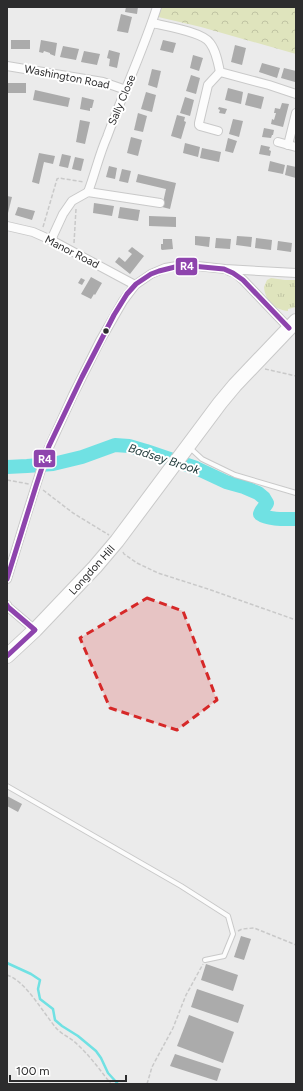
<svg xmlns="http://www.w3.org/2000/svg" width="303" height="1091" font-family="Figtree,sans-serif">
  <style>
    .grass { fill: url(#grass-tufts) }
    .park { fill: url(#park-crowns) }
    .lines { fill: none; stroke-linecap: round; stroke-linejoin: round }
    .stream { stroke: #70e1e3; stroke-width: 2.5 }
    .river { stroke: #70e1e3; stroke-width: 14 }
    .building { fill: #ababab }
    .lane-casing { stroke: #c9c9c9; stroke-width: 6 }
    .street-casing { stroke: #c9c9c9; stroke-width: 10 }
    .highway-casing { stroke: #c9c9c9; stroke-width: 16 }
    .path { stroke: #c9c9c9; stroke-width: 1.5; stroke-dasharray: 4 2; stroke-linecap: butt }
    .lane { stroke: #fcfcfc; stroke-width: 4 }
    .street { stroke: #fcfcfc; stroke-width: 8 }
    .highway { stroke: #fcfcfc; stroke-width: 14 }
    .bus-1-casing { stroke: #fff; stroke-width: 8 }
    .bus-1 { stroke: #8e44ad; stroke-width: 5 }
    .marked { fill: #d62828; fill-opacity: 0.2; stroke: #d62828; stroke-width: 3; stroke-dasharray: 8 5; stroke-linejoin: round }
    .bus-dot { fill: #2c2c2d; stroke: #fff; stroke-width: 1.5 }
    .labels { text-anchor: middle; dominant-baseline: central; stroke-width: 4; stroke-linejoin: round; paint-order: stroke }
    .street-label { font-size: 11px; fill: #2c2c2d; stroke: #fff }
    .water-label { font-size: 12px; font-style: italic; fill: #1d3737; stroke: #fff }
    .line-badge { stroke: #fff; stroke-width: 1.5 }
    .badge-label { font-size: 11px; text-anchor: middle; font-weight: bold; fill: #fff }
  </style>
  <defs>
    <pattern id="grass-tufts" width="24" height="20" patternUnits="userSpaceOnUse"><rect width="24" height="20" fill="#dfe4bd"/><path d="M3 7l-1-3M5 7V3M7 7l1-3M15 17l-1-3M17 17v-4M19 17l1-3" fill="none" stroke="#c0c4a3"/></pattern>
    <pattern id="park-crowns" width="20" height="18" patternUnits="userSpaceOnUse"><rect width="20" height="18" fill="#dfe4bd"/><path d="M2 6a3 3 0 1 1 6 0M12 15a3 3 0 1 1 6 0" fill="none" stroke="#c0c4a3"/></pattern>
  </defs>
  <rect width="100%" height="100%" fill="#ebebeb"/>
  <path class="grass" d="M 271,278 L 285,280 L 296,280 L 296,307 L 288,309 L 288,311 C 275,310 265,301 264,287 L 267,280 Z"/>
  <path class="park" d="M 157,7 L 296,7 L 296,54 L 201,27 L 154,16 Z"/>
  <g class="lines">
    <path class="stream" d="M 7,963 L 31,974 L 40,980 L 38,989 L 40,999 L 53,1009 L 55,1020 L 62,1026 L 78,1036 L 96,1051 L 101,1058 L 108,1073 L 118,1084"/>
    <path class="river" d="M 7,467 L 27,466 L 53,464 L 82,457 L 115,445 L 129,446 L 146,451 L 196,468 L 226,482 L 244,487 L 258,493 L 264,498 L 267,503 C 265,507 261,510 260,514 C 268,520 286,519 296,519"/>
  </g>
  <g class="building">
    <path d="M 126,7 L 138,7 L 137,14 L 125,12 Z"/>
    <path d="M 121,14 L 132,17 L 128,33 L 117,31 Z"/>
    <rect x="11" y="40" width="19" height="9"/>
    <path d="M 41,40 L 57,43 L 55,56 L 50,54 L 50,53 L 44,51 L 43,53 L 39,52 Z"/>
    <path d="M 163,40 L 176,43 L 173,53 L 160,50 Z"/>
    <path d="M 235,45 L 246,48 L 242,65 L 231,62 Z"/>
    <path d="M 63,46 L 79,49 L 76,60 L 60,57 Z"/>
    <path d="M 109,50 L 120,53 L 117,68 L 109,66 L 110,59 L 107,58 Z"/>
    <path d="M 84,51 L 100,54 L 97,65 L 81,62 Z"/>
    <path d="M 193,55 L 203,58 L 199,71 L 190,68 Z"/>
    <path d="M 262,63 L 280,68 L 277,78 L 259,72 Z"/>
    <path d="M 284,68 L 296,71 L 295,82 L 281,78 Z"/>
    <path d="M 152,69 L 161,71 L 157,88 L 148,85 Z"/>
    <path d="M 191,75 L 200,78 L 196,94 L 186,91 Z"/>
    <path d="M 7,83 L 26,83 L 26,93 L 8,93 Z"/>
    <path d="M 228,88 L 243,92 L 241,104 L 225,100 Z"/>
    <path d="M 35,90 L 70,98 L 68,107 L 33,100 Z"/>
    <path d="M 146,92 L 156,95 L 152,112 L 141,109 Z"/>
    <path d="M 248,93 L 264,97 L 261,109 L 245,105 Z"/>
    <path d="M 82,97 L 94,100 L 92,108 L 90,108 L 90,111 L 80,109 Z"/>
    <path d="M 185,97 L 194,100 L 190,116 L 180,113 Z"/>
    <path d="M 282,103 L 289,104 L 283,127 L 271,124 L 272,119 L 274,120 L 276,113 L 274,113 L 275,108 L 280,109 Z"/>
    <path d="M 219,107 L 227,109 L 225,114 L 219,113 L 220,110 L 218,109 Z"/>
    <path d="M 138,113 L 147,116 L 143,132 L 134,130 Z"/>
    <path d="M 177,115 L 185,117 L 184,121 L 186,122 L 181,139 L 171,136 Z"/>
    <path d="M 233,119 L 243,121 L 239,137 L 229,134 Z"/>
    <path d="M 80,120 L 90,122 L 85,144 L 76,142 Z"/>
    <path d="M 264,128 L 274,130 L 273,135 L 272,135 L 271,138 L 262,137 Z"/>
    <path d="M 131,137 L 142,140 L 138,156 L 127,153 Z"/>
    <path d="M 228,138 L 237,141 L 233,153 L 225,151 Z"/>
    <path d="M 185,143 L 200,147 L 198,157 L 183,153 Z"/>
    <path d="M 261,145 L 270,147 L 269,150 L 271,151 L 270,156 L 259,154 Z"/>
    <path d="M 202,148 L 221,152 L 219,162 L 200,158 Z"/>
    <path d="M 39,153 L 55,156 L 53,164 L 44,162 L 39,184 L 32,182 Z"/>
    <path d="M 62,154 L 71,156 L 68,168 L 59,166 Z"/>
    <path d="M 75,157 L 84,159 L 81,171 L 72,169 Z"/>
    <path d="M 270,161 L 285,165 L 283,174 L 268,171 Z"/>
    <path d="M 287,165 L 296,167 L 296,178 L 285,175 Z"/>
    <path d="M 109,166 L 117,168 L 115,179 L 106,177 Z"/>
    <path d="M 122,169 L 131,171 L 128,183 L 119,181 Z"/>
    <path d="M 138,174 L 176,183 L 170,209 L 162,207 L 166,189 L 136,182 Z"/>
    <path d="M 7,196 L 12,197 L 8,213 L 7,213 Z"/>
    <path d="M 94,203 L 114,206 L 112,216 L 93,213 Z"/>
    <path d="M 18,207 L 35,211 L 32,220 L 15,215 Z"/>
    <path d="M 120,207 L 140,210 L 138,221 L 118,218 Z"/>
    <path d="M 149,216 L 176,217 L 176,227 L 149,226 Z"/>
    <path d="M 195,236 L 210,237 L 209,247 L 195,245 Z"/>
    <path d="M 237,236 L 252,237 L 251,247 L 236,245 Z"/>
    <path d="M 216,238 L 231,239 L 230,249 L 215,248 Z"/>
    <path d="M 256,238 L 272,240 L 271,250 L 255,248 Z"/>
    <path d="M 163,239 L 172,239 L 173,249 L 162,250 L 161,249 L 161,244 L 163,244 Z"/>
    <path d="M 278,241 L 292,243 L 291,252 L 277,250 Z"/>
    <path d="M 132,247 L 144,256 L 130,274 L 115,262 L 119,257 L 125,262 L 132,254 L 128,251 Z"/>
    <path d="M 91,277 L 102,283 L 95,295 L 94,294 L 91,299 L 81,294 Z"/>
    <path d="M 81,278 L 85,280 L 82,285 L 78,283 Z"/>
    <path d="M 7,796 L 22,804 L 18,812 L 7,806 Z"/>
    <path d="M 241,936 L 251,939 L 244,960 L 234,957 Z"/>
    <path d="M 206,964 L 238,975 L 233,991 L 201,980 Z"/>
    <path d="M 197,989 L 244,1005 L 238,1023 L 191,1007 Z"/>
    <path d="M 189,1015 L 234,1032 L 223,1063 L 177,1046 Z"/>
    <path d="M 175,1054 L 221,1069 L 217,1081 L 170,1066 Z"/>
  </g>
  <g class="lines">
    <defs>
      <g id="lane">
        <path d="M 189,447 L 202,459 L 235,475 L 296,493"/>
        <path d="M 7,786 L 181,886 L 228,916 L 233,934 L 224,956 L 205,960"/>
      </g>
      <g id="street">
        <path d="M 152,23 C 165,26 203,32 210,43 C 216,51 218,62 220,72 L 269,85 L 296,94"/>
        <path d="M 7,66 L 103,82 L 126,90"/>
        <path d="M 218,131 L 200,126 L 199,125 L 199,123 L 208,85 L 220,72"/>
        <path d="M 278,142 L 296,147"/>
        <path d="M 288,145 L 296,113"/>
        <path d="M 88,192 C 95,174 99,155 107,137 C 123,93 143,51 157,7"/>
        <path d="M 7,226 L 33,232 L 51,240 L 135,285"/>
        <path d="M 51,240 L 63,214 L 72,201 L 88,192 L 160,203"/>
        <path d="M 229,271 L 235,273 L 243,280 L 289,328"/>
        <path d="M 7,579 L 26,517 L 46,454 L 73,395 L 100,341 L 123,301 L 135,285 L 151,274 L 165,268 L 177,266 L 188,265 L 225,269 L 296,273"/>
        <path d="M 7,605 L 8,607 L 35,630"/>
      </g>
      <path id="highway" d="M 7,656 L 35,630 L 95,567 L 117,541 L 220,403 L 235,385 L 296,321"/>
    </defs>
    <use href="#lane" class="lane-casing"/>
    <use href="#street" class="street-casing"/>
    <use href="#highway" class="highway-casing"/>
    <g class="path">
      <path d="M 43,227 L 57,179 L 59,178 L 84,182"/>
      <path d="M 74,243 L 76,209"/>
      <path d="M 265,369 L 296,376"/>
      <path d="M 7,480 L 29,484"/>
      <path d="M 43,490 L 73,513 L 109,535"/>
      <path d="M 123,552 L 124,554 L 137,563 L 158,573 L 208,589 L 296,620"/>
      <path d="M 238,931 L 242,929 L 254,928 L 296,945"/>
      <path d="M 7,975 C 26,981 43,1013 57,1029 C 63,1035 71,1038 77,1044 C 90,1056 100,1070 111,1084"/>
      <path d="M 147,1084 L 152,1067 L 173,1028 L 186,995 L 203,964"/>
    </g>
    <use href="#lane" class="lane"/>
    <use href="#street" class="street"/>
    <use href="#highway" class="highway"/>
    <defs>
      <g id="bus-1">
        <path d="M 7,579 L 36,486 L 49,446 L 82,377 L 114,315 L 127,294 L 136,284 L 151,274 L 159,271 L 175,267 L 192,266 L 224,269 L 233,273 L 243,280 L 289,328"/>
        <path d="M 7,605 L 8,607 L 35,630 L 7,656"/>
      </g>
    </defs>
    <use href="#bus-1" class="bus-1-casing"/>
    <use href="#bus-1" class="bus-1"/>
  </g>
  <path class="marked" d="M 147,598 L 183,611 L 217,700 L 177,730 L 110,708 L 80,638 Z"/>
  <circle class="bus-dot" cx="106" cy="331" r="3.5"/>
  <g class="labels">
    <g class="street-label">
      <text transform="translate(67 77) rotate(11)">Washington Road</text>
      <text transform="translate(122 100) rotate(-67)">Sally Close</text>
      <text transform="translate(72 252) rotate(27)">Manor Road</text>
      <text transform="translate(92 570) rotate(-48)">Longdon Hill</text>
    </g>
    <g class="water-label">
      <text transform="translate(164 459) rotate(18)">Badsey Brook</text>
    </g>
  </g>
  <g class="line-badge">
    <rect x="175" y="257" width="23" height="19" rx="4" fill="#8e44ad"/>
    <rect x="33" y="449" width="23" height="19" rx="4" fill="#8e44ad"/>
  </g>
  <g class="badge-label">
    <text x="187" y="270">R4</text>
    <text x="45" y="463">R4</text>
  </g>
  <rect width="303" height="1091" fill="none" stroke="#2c2c2d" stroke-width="16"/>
  <path d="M10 1075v6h116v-6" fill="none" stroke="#2c2c2d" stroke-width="2"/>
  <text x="16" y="1075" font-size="12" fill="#2c2c2d" stroke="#ffffff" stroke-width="3" paint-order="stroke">100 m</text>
</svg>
